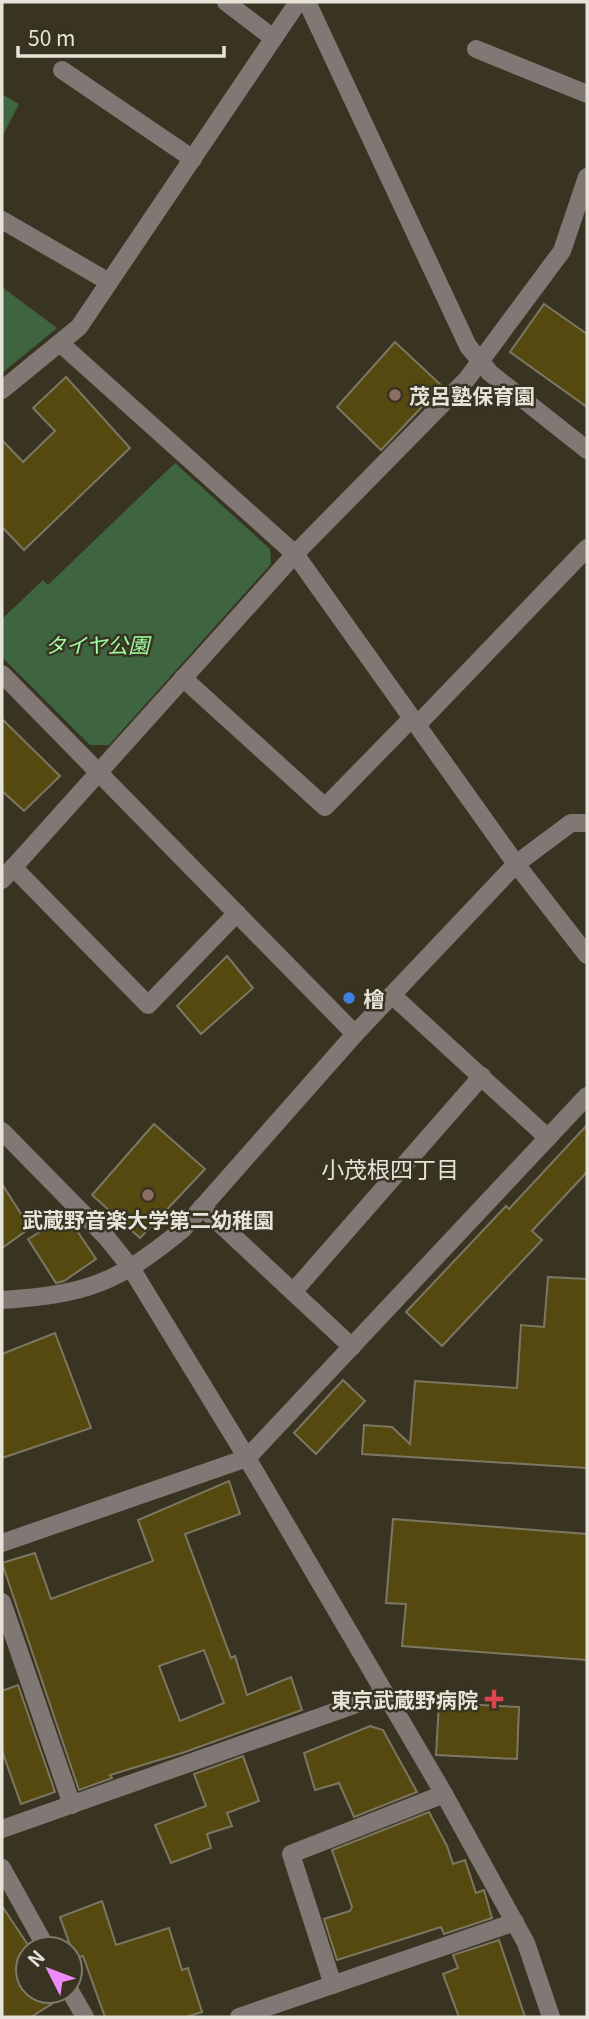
<svg xmlns="http://www.w3.org/2000/svg" width="589" height="2019" font-family="Georgia,'Noto Sans JP',serif">
  <style>
    .green { fill: #3e653f }
    .building { fill: #564910; stroke: #7c7763; stroke-width: 2; fill-rule: evenodd }
    .lines { fill: none; stroke-linecap: round; stroke-linejoin: round }
    .minor { stroke: #817774; stroke-width: 18 }
    .education-dot { fill: #8d6e63; stroke: #393422; stroke-width: 2.5 }
    .shop-dot { fill: #3f7fe0; stroke: #393422; stroke-width: 2.5 }
    .health-dot { fill: #e0444e; stroke: #393422; stroke-width: 2.5 }
    .labels { text-anchor: middle; dominant-baseline: central; stroke-width: 5; stroke-linejoin: round; paint-order: stroke }
    .poi-label { font-size: 21px; font-weight: bold; fill: #e6e4d8; stroke: #393422; text-anchor: start }
    .park-label { font-size: 21px; font-style: italic; fill: #9dfda0; stroke: #393422 }
    .neighbourhood-label { font-size: 23px; fill: #e6e4d8; stroke: #393422 }
  </style>
  <rect width="100%" height="100%" fill="#393422"/>
  <g class="green">
    <path d="M 2,94 L 19,104 L 2,137 Z"/>
    <path d="M 2,287 L 57,328 L 2,373 Z"/>
    <path d="M 175,463 L 270,549 L 271,564 L 109,745 L 90,745 L 2,657 L 2,619 L 43,580 L 48,585 Z"/>
  </g>
  <g class="building">
    <path d="M 544,304 L 587,334 L 587,407 L 510,352 Z"/>
    <path d="M 395,342 L 442,386 L 381,450 L 337,407 Z"/>
    <path d="M 66,377 L 130,448 L 24,550 L 2,527 L 2,440 L 23,462 L 55,431 L 33,408 Z"/>
    <path d="M 2,719 L 60,776 L 24,811 L 2,791 Z"/>
    <path d="M 227,956 L 253,988 L 201,1034 L 177,1006 Z"/>
    <path d="M 154,1124 L 205,1169 L 140,1238 L 92,1195 Z"/>
    <path d="M 587,1125 L 587,1172 L 532,1231 L 542,1240 L 442,1346 L 406,1312 L 506,1206 L 509,1209 Z"/>
    <path d="M 2,1184 L 30,1228 L 2,1248 Z"/>
    <path d="M 67,1216 L 96,1259 L 64,1281 L 56,1283 L 28,1239 Z"/>
    <path d="M 548,1277 L 587,1279 L 587,1468 L 362,1454 L 364,1425 L 392,1427 L 410,1444 L 415,1381 L 517,1388 L 521,1325 L 544,1327 Z"/>
    <path d="M 55,1333 L 91,1428 L 2,1458 L 2,1354 Z"/>
    <path d="M 343,1380 L 365,1401 L 316,1454 L 294,1433 Z"/>
    <path d="M 229,1481 L 240,1514 L 185,1534 L 231,1658 L 235,1656 L 247,1695 L 291,1677 L 302,1710 L 185,1752 L 110,1775 L 112,1778 L 79,1790 L 2,1563 L 35,1553 L 51,1599 L 153,1561 L 138,1520 ZM 204,1650 L 224,1703 L 180,1721 L 159,1666 Z"/>
    <path d="M 393,1519 L 587,1534 L 587,1660 L 402,1646 L 406,1604 L 386,1603 Z"/>
    <path d="M 18,1685 L 55,1792 L 21,1804 L 2,1751 L 2,1691 Z"/>
    <path d="M 439,1703 L 519,1707 L 517,1759 L 436,1755 Z"/>
    <path d="M 370,1726 L 383,1730 L 417,1792 L 354,1817 L 339,1783 L 315,1790 L 304,1753 Z"/>
    <path d="M 243,1756 L 259,1801 L 227,1813 L 232,1826 L 207,1834 L 211,1848 L 171,1863 L 155,1825 L 206,1806 L 194,1774 Z"/>
    <path d="M 429,1812 L 447,1846 L 453,1864 L 465,1860 L 476,1893 L 484,1890 L 492,1918 L 444,1934 L 441,1927 L 337,1960 L 324,1919 L 350,1911 L 352,1907 L 332,1850 Z"/>
    <path d="M 102,1901 L 116,1945 L 169,1928 L 182,1970 L 188,1968 L 202,2012 L 186,2017 L 105,2017 L 83,1956 L 75,1959 L 60,1917 Z"/>
    <path d="M 2,1906 L 28,1945 L 28,1991 L 59,1991 L 61,1998 L 31,2017 L 2,2017 Z"/>
    <path d="M 499,1940 L 525,2017 L 459,2017 L 443,1974 L 458,1968 L 453,1955 Z"/>
  </g>
  <g class="lines">
    <g class="minor">
      <path d="M 226,2 L 273,38"/>
      <path d="M 307,2 L 468,346 L 490,373 L 587,450"/>
      <path d="M 476,49 L 587,94"/>
      <path d="M 62,70 L 193,159"/>
      <path d="M 2,220 L 109,282"/>
      <path d="M 60,343 L 295,554 L 516,864 L 587,955"/>
      <path d="M 2,390 L 79,327 L 298,2"/>
      <path d="M 2,674 L 355,1034"/>
      <path d="M 183,678 L 325,807 L 412,718"/>
      <path d="M 417,725 L 587,548"/>
      <path d="M 13,867 L 148,1005 L 237,913"/>
      <path d="M 2,880 L 295,554 L 467,379 L 562,251 L 587,177"/>
      <path d="M 392,995 L 548,1138"/>
      <path d="M 2,1131 L 107,1238 L 131,1268 L 247,1458 L 444,1794 L 526,1943 L 551,2017"/>
      <path d="M 202,1207 L 352,1347"/>
      <path d="M 293,1292 L 482,1076"/>
      <path d="M 2,1300 C 87,1294 116,1284 183,1229 L 355,1034 L 516,864 L 571,823 L 587,823"/>
      <path d="M 2,1543 L 247,1458 L 587,1096"/>
      <path d="M 2,1602 L 72,1805"/>
      <path d="M 2,1829 L 385,1694"/>
      <path d="M 2,1868 L 47,1949"/>
      <path d="M 333,1985 L 291,1854 L 444,1794"/>
      <path d="M 70,1991 L 85,2017"/>
      <path d="M 239,2017 L 515,1922"/>
    </g>
  </g>
  <g class="education-dot">
    <circle cx="395" cy="395" r="7"/>
    <circle cx="148" cy="1195" r="7"/>
  </g>
  <circle class="shop-dot" cx="349" cy="998" r="7"/>
  <path class="health-dot" d="M490.5 1688.5h7v7h7v7h-7v7h-7v-7h-7v-7h7z"/>
  <g class="labels">
    <g class="poi-label">
      <text x="409" y="395">茂呂塾保育園</text>
      <text x="363" y="998">檜</text>
      <text x="148" y="1219" text-anchor="middle">武蔵野音楽大学第二幼稚園</text>
      <text x="478" y="1699" text-anchor="end">東京武蔵野病院</text>
    </g>
    <g class="park-label">
      <text x="97" y="644">タイヤ公園</text>
    </g>
    <g class="neighbourhood-label">
      <text x="390" y="1168">小茂根四丁目</text>
    </g>
  </g>
  <rect width="589" height="2019" fill="none" stroke="#e6e4d8" stroke-width="7"/>
  <g transform="translate(49 1970) rotate(312)"><circle r="33" fill="#393422" stroke="#7e7a6b" stroke-width="2"/>
  <path d="M0-5L12 26L0 18L-12 26Z" fill="#ed8cfa"/>
  <text y="-10" font-size="19" font-weight="bold" text-anchor="middle" fill="#e6e4d8">N</text>
  </g>
  <path d="M18 46v10h206v-10" fill="none" stroke="#e6e4d8" stroke-width="3.5"/>
  <text x="28" y="46" font-size="21" fill="#e6e4d8" stroke="#393422" stroke-width="5" paint-order="stroke">50 m</text>
</svg>
